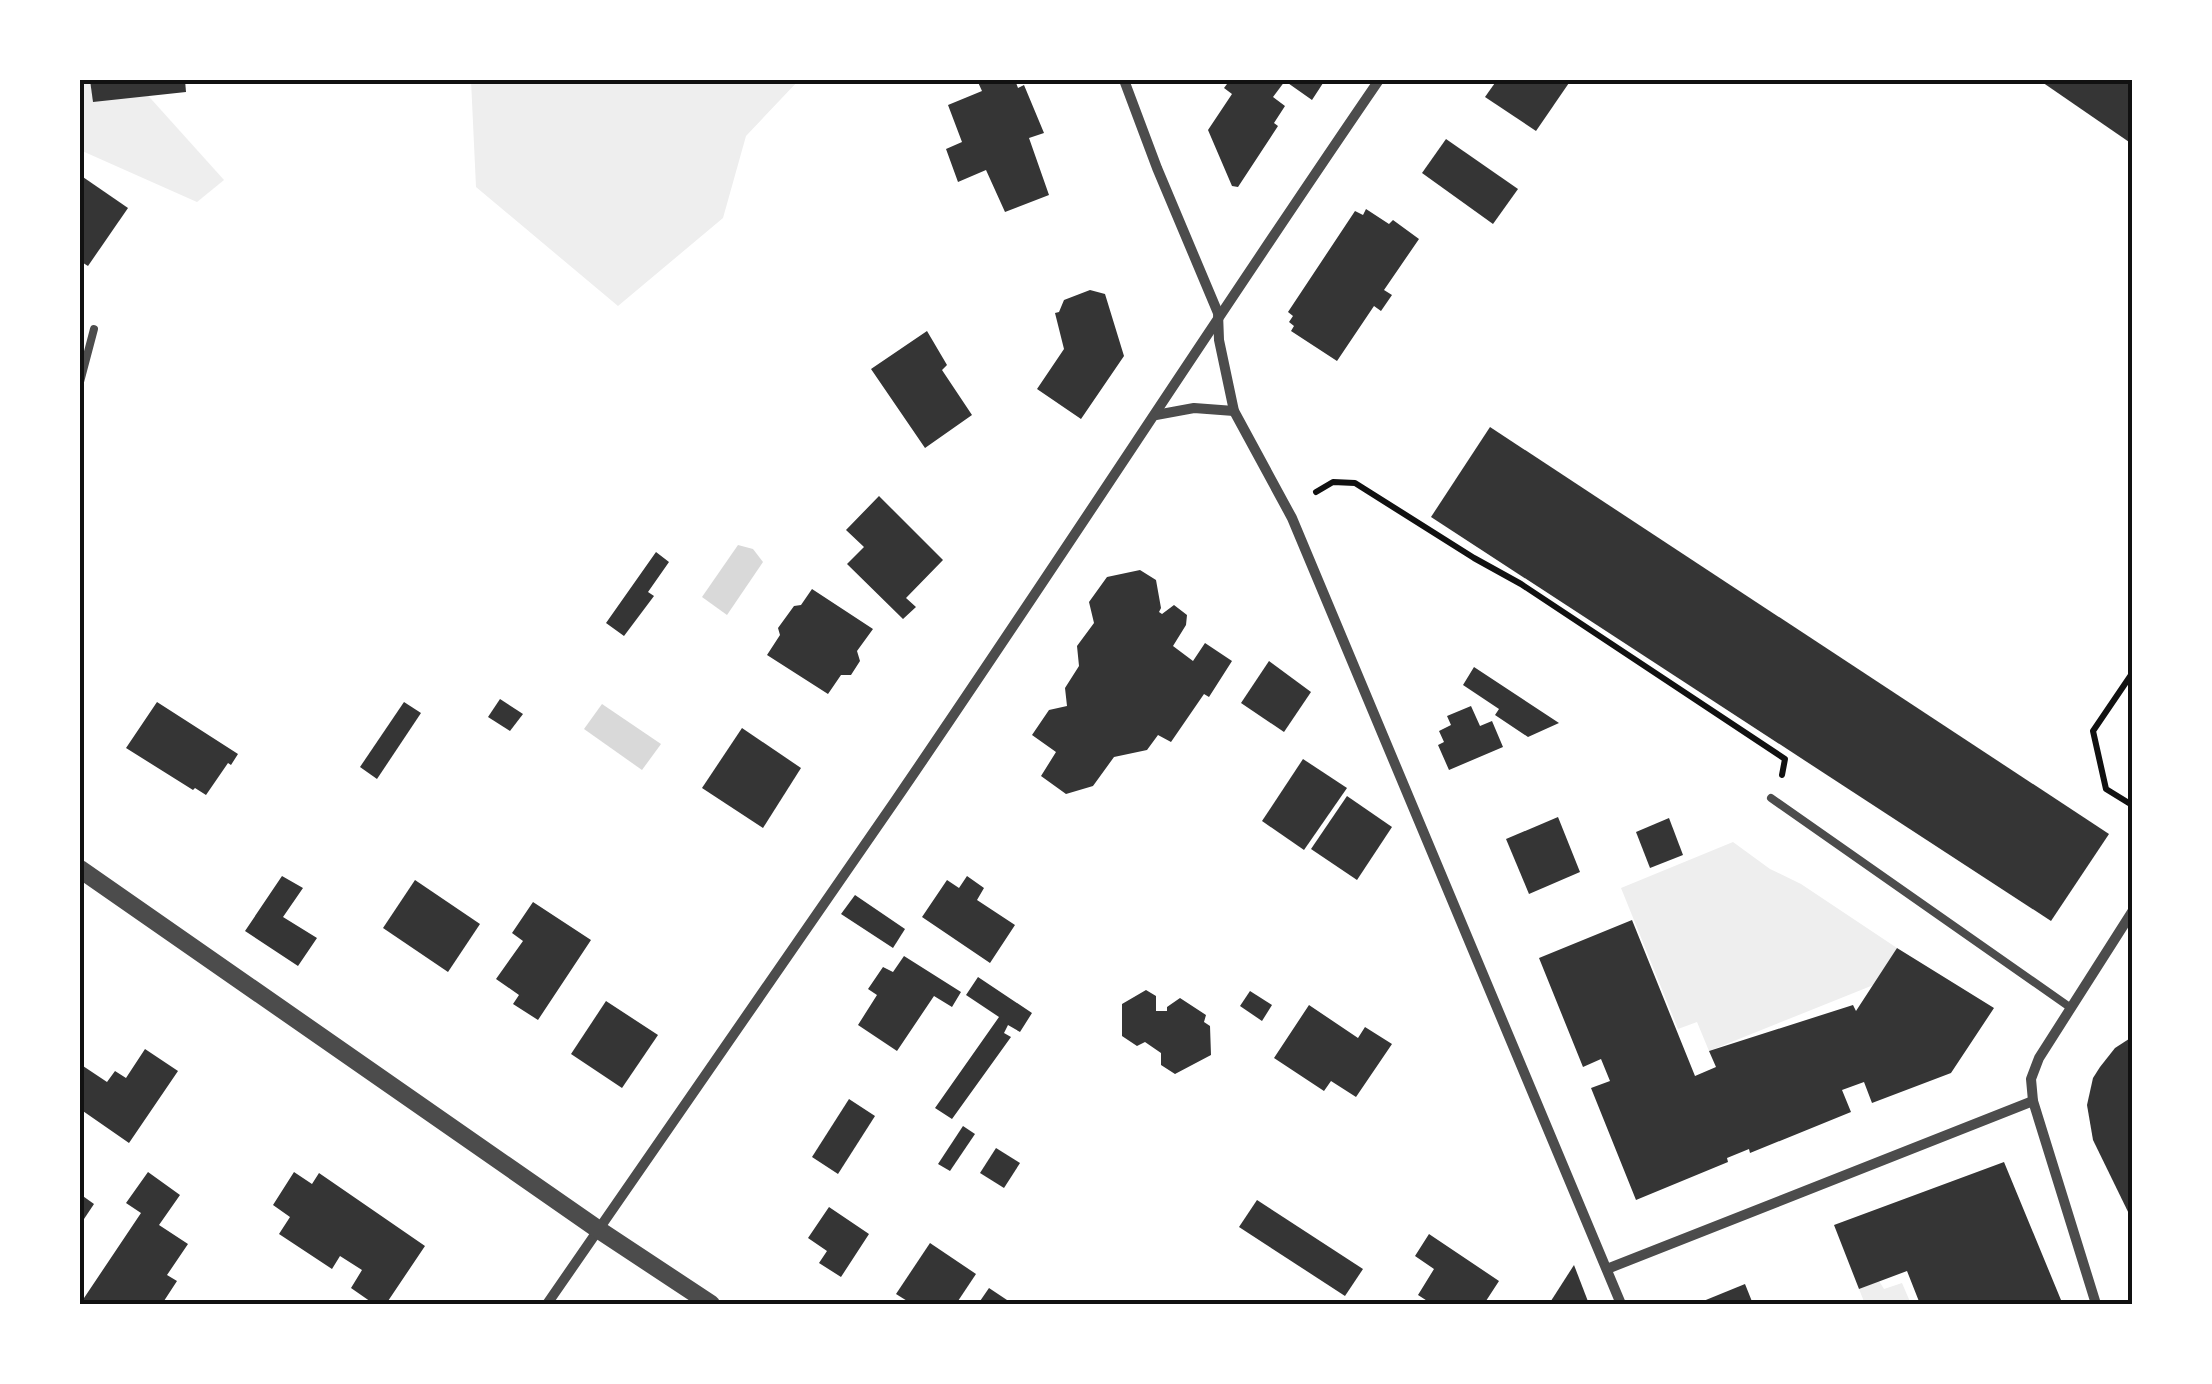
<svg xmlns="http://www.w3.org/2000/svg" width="2212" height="1384" font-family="'Exo 2',sans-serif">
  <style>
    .green { fill: #eee }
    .water { fill: #d9d9d9 }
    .building { fill: #353535 }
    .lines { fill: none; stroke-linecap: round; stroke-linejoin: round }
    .path { stroke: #111; stroke-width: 6 }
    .service { stroke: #4c4c4c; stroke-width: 8 }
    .minor { stroke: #4c4c4c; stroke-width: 10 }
    .tertiary { stroke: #4c4c4c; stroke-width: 18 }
    .neatline { fill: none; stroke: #111; stroke-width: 4 }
  </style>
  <rect width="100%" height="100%" fill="#fff"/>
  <g class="green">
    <path d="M 80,80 L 134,80 L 224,180 L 197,202 L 80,150 Z"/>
    <path d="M 471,80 L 799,80 L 746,136 L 723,218 L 618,306 L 476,187 Z"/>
    <path d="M 1733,842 L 1770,869 L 1801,884 L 1897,948 L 1876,984 L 1709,1051 L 1697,1022 L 1678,1029 L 1621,888 Z"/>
    <path d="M 1879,1281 L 1884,1289 L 1902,1283 L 1911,1304 L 1865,1304 L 1859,1289 Z"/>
  </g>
  <g class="water">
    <path d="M 738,545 L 753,549 L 763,562 L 727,615 L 702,597 Z"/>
    <path d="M 602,704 L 661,744 L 642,770 L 584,729 Z"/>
  </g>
  <g class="building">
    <path d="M 90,80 L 185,80 L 186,92 L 93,102 Z"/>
    <path d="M 977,80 L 1015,80 L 1018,88 L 1024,85 L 1044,133 L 1029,138 L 1049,195 L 1005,212 L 986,170 L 958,182 L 946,149 L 962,142 L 948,105 L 982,91 Z"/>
    <path d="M 1230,80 L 1325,80 L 1312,100 L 1285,81 L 1273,97 L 1285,106 L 1274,123 L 1278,126 L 1238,187 L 1232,186 L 1208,130 L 1232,94 L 1224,88 Z"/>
    <path d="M 1497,80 L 1571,80 L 1536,131 L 1485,97 Z"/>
    <path d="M 2039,80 L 2132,80 L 2132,144 Z"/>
    <path d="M 1446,139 L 1518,189 L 1493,224 L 1422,173 Z"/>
    <path d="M 80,175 L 128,208 L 88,266 L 80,261 Z"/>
    <path d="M 1366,209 L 1389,224 L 1393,220 L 1419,239 L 1384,290 L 1392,295 L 1381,311 L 1374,306 L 1337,361 L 1291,331 L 1294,326 L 1289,322 L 1293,316 L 1288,312 L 1355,211 L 1363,215 Z"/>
    <path d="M 1090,290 L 1105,294 L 1124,356 L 1081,419 L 1037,389 L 1064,349 L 1055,313 L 1059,312 L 1064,300 Z"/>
    <path d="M 927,331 L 947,365 L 942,370 L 972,415 L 925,448 L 871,369 Z"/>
    <path d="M 1490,427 L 2109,834 L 2051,921 L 1431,517 Z"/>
    <path d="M 879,496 L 943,560 L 906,598 L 916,607 L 903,619 L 847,564 L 864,547 L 846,530 Z"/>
    <path d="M 656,552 L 669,562 L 648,592 L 654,596 L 624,636 L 606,623 Z"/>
    <path d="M 1140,570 L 1156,580 L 1161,608 L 1159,612 L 1162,614 L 1174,605 L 1187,615 L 1186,625 L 1173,646 L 1193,661 L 1205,643 L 1232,661 L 1209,697 L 1204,694 L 1171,742 L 1158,735 L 1147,750 L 1114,757 L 1093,786 L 1066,794 L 1041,776 L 1056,752 L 1032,735 L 1049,710 L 1067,706 L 1065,688 L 1079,666 L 1077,646 L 1094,623 L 1089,602 L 1107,577 Z"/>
    <path d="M 812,589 L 873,629 L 857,651 L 860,661 L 851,675 L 841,675 L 828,694 L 767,655 L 780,635 L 778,628 L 794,606 L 801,605 Z"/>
    <path d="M 1269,661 L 1311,692 L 1284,732 L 1241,703 Z"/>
    <path d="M 1474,667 L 1559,723 L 1528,737 L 1495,715 L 1499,709 L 1463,685 Z"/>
    <path d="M 500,699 L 523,714 L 510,731 L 488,717 Z"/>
    <path d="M 157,702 L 238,754 L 231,765 L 228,763 L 206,795 L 195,788 L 193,790 L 126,748 Z"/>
    <path d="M 404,702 L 421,713 L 377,779 L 360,767 Z"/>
    <path d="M 1471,706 L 1480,726 L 1492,721 L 1503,747 L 1449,770 L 1438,745 L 1444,742 L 1439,731 L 1451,725 L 1447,716 Z"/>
    <path d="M 742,728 L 801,768 L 763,828 L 702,788 Z"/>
    <path d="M 1303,759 L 1347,788 L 1304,850 L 1262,821 Z"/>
    <path d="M 1347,796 L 1392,827 L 1357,880 L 1311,849 Z"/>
    <path d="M 1558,817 L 1580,872 L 1529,894 L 1506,839 Z"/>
    <path d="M 1669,818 L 1683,855 L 1650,868 L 1636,832 Z"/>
    <path d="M 282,876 L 303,888 L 283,917 L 317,938 L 298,966 L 245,931 Z"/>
    <path d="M 967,876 L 984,888 L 977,900 L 1015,925 L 990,963 L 922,917 L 947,880 L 959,888 Z"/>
    <path d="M 415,880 L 480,924 L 448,972 L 383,928 Z"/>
    <path d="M 855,895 L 905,929 L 893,948 L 841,914 Z"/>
    <path d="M 533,902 L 591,940 L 538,1020 L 513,1004 L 519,995 L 496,979 L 523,941 L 512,933 Z"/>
    <path d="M 1632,920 L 1695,1076 L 1716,1067 L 1709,1051 L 1853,1005 L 1856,1011 L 1897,948 L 1994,1008 L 1951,1073 L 1872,1103 L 1864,1082 L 1842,1090 L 1851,1112 L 1750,1153 L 1749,1149 L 1727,1158 L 1728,1162 L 1636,1200 L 1591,1088 L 1610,1081 L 1601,1059 L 1583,1067 L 1539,958 Z"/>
    <path d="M 904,956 L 961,992 L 952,1007 L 934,996 L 897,1051 L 858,1025 L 877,995 L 868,989 L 883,967 L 893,972 Z"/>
    <path d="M 978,977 L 1032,1013 L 1020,1032 L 1008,1025 L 1004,1033 L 1011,1037 L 952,1119 L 935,1108 L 999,1017 L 966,995 Z"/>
    <path d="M 1146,990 L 1156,996 L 1156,1011 L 1167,1011 L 1167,1007 L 1180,998 L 1206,1015 L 1204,1022 L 1210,1026 L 1211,1055 L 1175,1074 L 1161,1065 L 1161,1053 L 1145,1042 L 1137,1046 L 1122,1036 L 1122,1004 Z"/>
    <path d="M 1250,991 L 1272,1005 L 1262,1021 L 1240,1006 Z"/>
    <path d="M 606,1001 L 658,1035 L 622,1088 L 571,1054 Z"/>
    <path d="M 1309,1005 L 1358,1038 L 1365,1027 L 1392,1044 L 1356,1097 L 1331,1081 L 1324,1091 L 1274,1058 Z"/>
    <path d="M 2132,1037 L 2132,1220 L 2093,1140 L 2087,1105 L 2093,1078 L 2100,1067 L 2115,1048 Z"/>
    <path d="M 145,1049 L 178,1071 L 129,1143 L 80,1109 L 80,1064 L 107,1082 L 115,1071 L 126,1078 Z"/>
    <path d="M 849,1099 L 875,1116 L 838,1174 L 812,1157 Z"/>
    <path d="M 963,1126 L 975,1134 L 950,1171 L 938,1164 Z"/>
    <path d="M 996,1148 L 1020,1163 L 1004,1188 L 980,1173 Z"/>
    <path d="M 2004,1162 L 2061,1300 L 2051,1304 L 1920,1304 L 1907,1271 L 1859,1289 L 1834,1225 Z"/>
    <path d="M 148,1172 L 180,1195 L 159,1225 L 188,1244 L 167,1275 L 177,1281 L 162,1304 L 80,1304 L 141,1213 L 126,1203 Z"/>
    <path d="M 294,1172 L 312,1184 L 319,1173 L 425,1246 L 386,1304 L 374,1304 L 351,1288 L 362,1270 L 340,1256 L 332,1269 L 279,1234 L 290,1217 L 273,1205 Z"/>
    <path d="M 80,1194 L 94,1204 L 80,1225 Z"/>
    <path d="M 1257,1200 L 1363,1269 L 1345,1296 L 1239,1227 Z"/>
    <path d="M 829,1207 L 869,1234 L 841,1277 L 819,1263 L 827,1251 L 808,1238 Z"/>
    <path d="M 1429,1234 L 1499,1281 L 1484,1304 L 1432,1304 L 1418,1295 L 1434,1269 L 1415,1256 Z"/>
    <path d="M 930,1243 L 976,1274 L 956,1304 L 912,1304 L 896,1294 Z"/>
    <path d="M 1574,1265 L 1589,1304 L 1549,1304 Z"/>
    <path d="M 1745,1284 L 1753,1304 L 1696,1304 Z"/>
    <path d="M 989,1288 L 1010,1302 L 1009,1304 L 978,1304 Z"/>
  </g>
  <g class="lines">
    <g class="path">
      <path d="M 1316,492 L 1333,482 L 1355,483 L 1474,558 L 1521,584 L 1785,759 L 1782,775"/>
      <path d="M 2131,675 L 2093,731 L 2106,789 L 2132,805"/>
    </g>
    <g class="service">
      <path d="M 80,382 L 94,329"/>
      <path d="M 1771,798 L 2071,1008"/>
    </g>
    <g class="minor">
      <path d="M 1124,80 L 1157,168 L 1218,313 L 1219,340 L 1234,411 L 1292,518 L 1621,1304"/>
      <path d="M 1156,415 L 1194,408 L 1234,411"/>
      <path d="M 1607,1269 L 2033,1101"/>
      <path d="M 547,1304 C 662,1136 780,970 895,801 C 1059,562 1215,319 1379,80"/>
      <path d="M 2096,1304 L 2033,1101 L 2031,1079 L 2039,1058 L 2132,912"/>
    </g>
    <path class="tertiary" d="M 80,869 L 599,1230 L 711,1304"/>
  </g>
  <rect width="2212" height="1384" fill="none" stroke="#ffffff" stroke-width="165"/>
  <rect x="82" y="82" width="2048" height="1220" class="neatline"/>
</svg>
